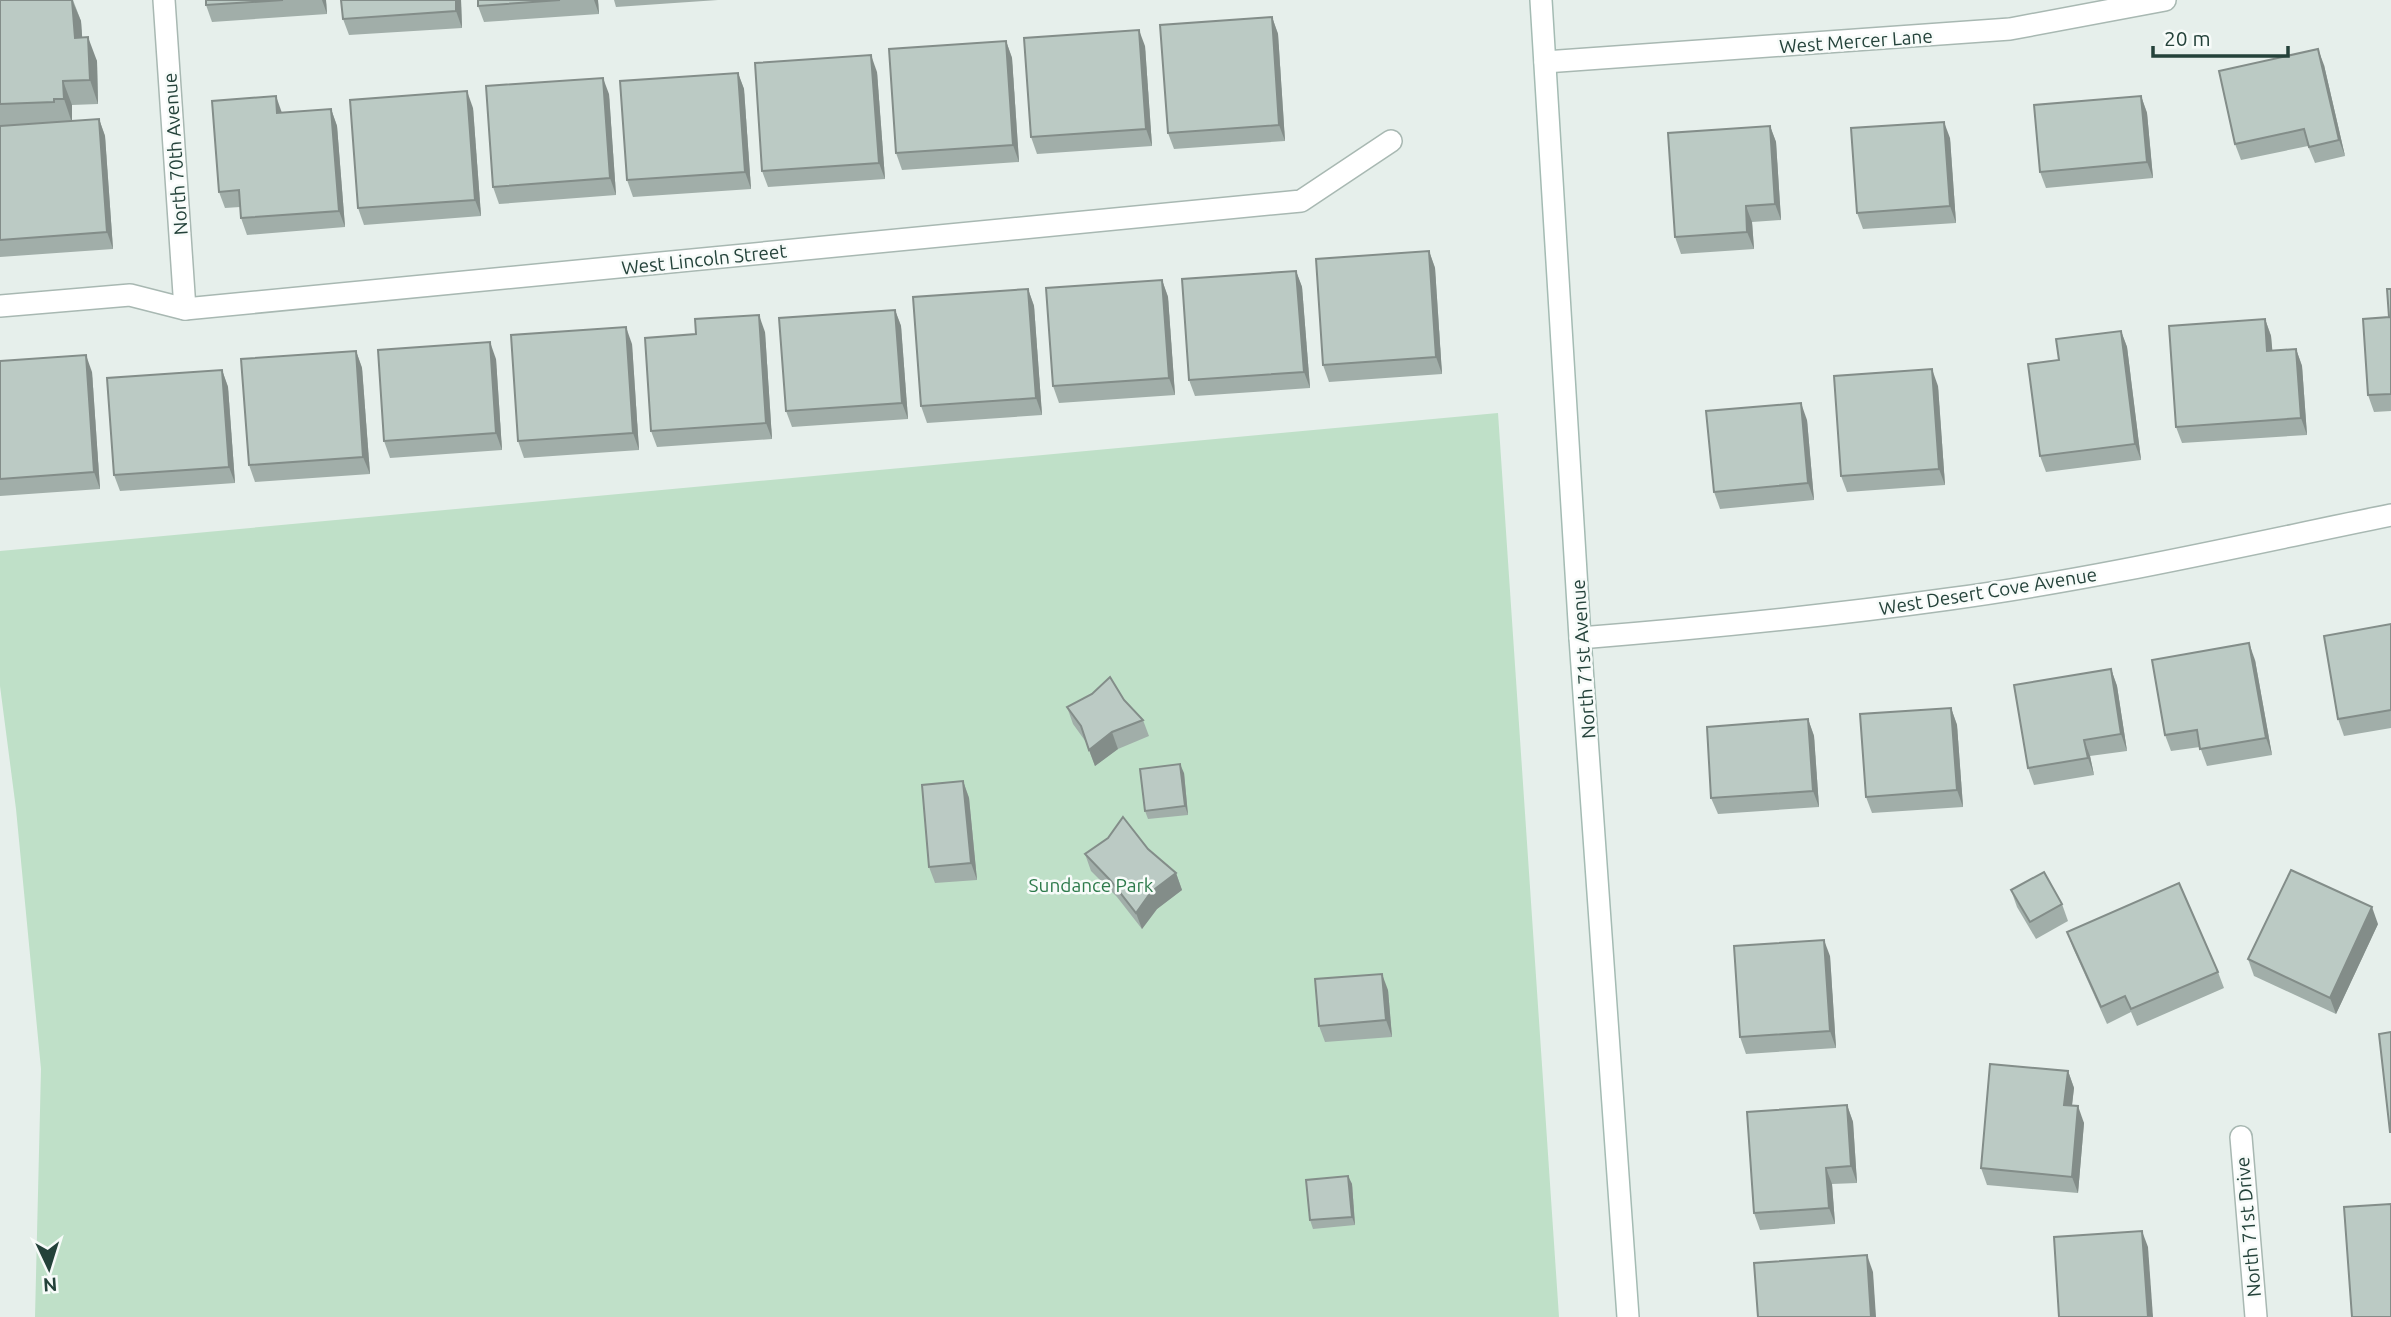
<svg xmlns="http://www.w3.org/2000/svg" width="2391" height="1317" font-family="Ubuntu,sans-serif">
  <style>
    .green { fill: #bfe0c8 }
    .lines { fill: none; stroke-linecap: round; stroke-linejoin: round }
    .street-casing { stroke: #a8b8b2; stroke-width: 24 }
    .secondary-casing { stroke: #a4bbb3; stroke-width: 24 }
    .street { stroke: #fff; stroke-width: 21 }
    .secondary { stroke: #fff; stroke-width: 21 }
    .wall { fill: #a1aea9 }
    .shaded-wall { fill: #838d89 }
    .building { fill: #bbcac4; stroke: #838d89; stroke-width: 2 }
    .labels { text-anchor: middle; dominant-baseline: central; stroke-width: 5; stroke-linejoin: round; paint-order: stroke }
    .street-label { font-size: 19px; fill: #24423a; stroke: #f7fbf9 }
    .park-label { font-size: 19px; fill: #2d7a4b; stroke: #f7fbf9 }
  </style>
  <rect width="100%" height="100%" fill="#e6efeb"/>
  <path class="green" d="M 1498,413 L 1559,1317 L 35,1317 L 41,1069 L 16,809 L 0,686 L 0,551 Z"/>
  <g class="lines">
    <defs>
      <g id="street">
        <path d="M 164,0 L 185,309"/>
        <path d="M 1545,62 L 2010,29 L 2165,0"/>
        <path d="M 0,306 L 130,295 L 185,309 L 1301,201 L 1391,141"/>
        <path d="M 1580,638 C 1704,628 1827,616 1949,599 C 2097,579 2244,545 2391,515"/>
        <path d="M 2241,1137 L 2256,1317"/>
      </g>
      <path id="secondary" d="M 1541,0 L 1580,638 L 1628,1317"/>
    </defs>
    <use href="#street" class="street-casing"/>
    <use href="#secondary" class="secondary-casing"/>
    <use href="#street" class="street"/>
    <use href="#secondary" class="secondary"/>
  </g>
  <g class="wall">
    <path d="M 0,0 L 73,0 L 81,21 L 82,38 L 97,61 L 98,104 L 72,105 L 72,121 L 99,119 L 105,136 L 113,249 L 0,257 Z"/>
    <path d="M 206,0 L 326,0 L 327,14 L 212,22 L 206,5 Z"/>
    <path d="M 461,0 L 462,28 L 349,35 L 343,19 Z"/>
    <path d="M 478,0 L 598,0 L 599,14 L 484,22 L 478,6 Z"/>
    <path d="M 614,0 L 718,0 L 616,7 Z"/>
    <path d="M 1272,17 L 1278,34 L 1285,141 L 1174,149 L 1168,133 Z"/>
    <path d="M 1006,41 L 1012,58 L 1019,162 L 902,170 L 896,153 Z"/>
    <path d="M 1145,46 L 1152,146 L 1037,154 L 1031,137 Z"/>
    <path d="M 2324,65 L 2345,156 L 2315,163 L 2308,146 L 2241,160 L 2235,144 Z"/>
    <path d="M 877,72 L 885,179 L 768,187 L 762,171 Z"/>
    <path d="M 738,73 L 744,89 L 751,189 L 633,197 L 627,180 Z"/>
    <path d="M 609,94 L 616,195 L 499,204 L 493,187 Z"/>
    <path d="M 2141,96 L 2147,113 L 2153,178 L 2046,188 L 2040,172 Z"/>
    <path d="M 473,108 L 481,216 L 364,225 L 358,208 Z"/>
    <path d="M 331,109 L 337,126 L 345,227 L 247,235 L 241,218 L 240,207 L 225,208 L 219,192 L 282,113 Z"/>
    <path d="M 1770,126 L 1776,142 L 1781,220 L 1752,222 L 1754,249 L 1681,254 L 1675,237 Z"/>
    <path d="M 1950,138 L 1956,223 L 1863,229 L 1857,213 Z"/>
    <path d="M 1429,251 L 1435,268 L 1442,374 L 1329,382 L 1323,365 Z"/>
    <path d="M 1296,271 L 1302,287 L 1310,388 L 1195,396 L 1189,380 Z"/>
    <path d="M 1162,280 L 1168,297 L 1175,395 L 1059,403 L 1053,386 Z"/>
    <path d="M 1028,289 L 1034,306 L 1042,415 L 927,423 L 921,406 Z"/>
    <path d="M 2391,289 L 2391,411 L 2374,412 L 2368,395 L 2389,317 Z"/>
    <path d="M 895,310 L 901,326 L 908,419 L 792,427 L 786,411 Z"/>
    <path d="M 2265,319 L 2271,336 L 2272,351 L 2296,349 L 2302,366 L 2307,435 L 2182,443 L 2176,427 Z"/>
    <path d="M 2121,331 L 2127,347 L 2141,460 L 2046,472 L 2040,456 L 2059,360 Z"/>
    <path d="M 765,332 L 772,439 L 657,447 L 651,431 L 696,334 Z"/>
    <path d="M 632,344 L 639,450 L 524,458 L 518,441 Z"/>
    <path d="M 356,351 L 362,368 L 370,474 L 255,482 L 249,465 Z"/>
    <path d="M 496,359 L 502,450 L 390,458 L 384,441 Z"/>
    <path d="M 0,361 L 92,372 L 100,489 L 0,496 Z"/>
    <path d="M 222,370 L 228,387 L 235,483 L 120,491 L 114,475 Z"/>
    <path d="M 1938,386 L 1945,485 L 1847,492 L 1841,476 Z"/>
    <path d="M 1807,420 L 1814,500 L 1720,509 L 1714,492 Z"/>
    <path d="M 2391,624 L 2391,728 L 2344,736 L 2338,719 Z"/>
    <path d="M 2255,660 L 2272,755 L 2207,766 L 2200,747 L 2171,751 L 2165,735 Z"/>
    <path d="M 2111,669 L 2117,686 L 2127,751 L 2090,756 L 2094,775 L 2034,785 L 2028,768 Z"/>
    <path d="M 1124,700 L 1143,720 L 1149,736 L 1118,749 L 1095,766 L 1086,742 L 1073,724 L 1067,707 Z"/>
    <path d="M 1951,708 L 1957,725 L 1963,807 L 1872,813 L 1866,797 Z"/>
    <path d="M 1808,719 L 1814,736 L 1819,807 L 1718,814 L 1711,798 Z"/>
    <path d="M 1184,773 L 1188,815 L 1148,819 L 1145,811 Z"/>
    <path d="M 963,781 L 969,798 L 977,880 L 935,883 L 929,867 Z"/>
    <path d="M 1148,849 L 1176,873 L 1182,890 L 1157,909 L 1142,929 L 1117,897 L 1091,871 L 1085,854 Z"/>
    <path d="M 2011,890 L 2062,904 L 2068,921 L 2036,939 L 2017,907 Z"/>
    <path d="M 2378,924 L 2336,1014 L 2254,976 L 2248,959 Z"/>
    <path d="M 2067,932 L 2218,972 L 2224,988 L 2137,1026 L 2131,1012 L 2107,1024 L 2073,948 Z"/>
    <path d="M 1830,956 L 1836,1048 L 1746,1054 L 1740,1037 Z"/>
    <path d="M 1388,990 L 1392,1037 L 1325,1042 L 1319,1026 Z"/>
    <path d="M 2068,1071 L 2074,1088 L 2072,1106 L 2084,1123 L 2078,1193 L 1987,1185 L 1981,1168 Z"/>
    <path d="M 1847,1105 L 1853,1122 L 1857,1183 L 1832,1184 L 1835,1224 L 1760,1230 L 1754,1213 Z"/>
    <path d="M 1348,1176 L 1352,1184 L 1355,1225 L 1313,1229 L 1310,1220 Z"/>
  </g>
  <g class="shaded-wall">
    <path d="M 72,0 L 81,21 L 84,62 L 75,38 Z"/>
    <path d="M 322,0 L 326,0 L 327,14 Z"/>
    <path d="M 456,0 L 461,0 L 462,28 L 456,11 Z"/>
    <path d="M 594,0 L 598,0 L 599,14 Z"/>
    <path d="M 1272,17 L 1278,34 L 1285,141 L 1279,125 Z"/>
    <path d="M 1139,30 L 1145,46 L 1152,146 L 1146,129 Z"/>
    <path d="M 88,37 L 97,61 L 98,104 L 90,80 Z"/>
    <path d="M 1006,41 L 1012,58 L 1019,162 L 1013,145 Z"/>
    <path d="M 2318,49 L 2324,65 L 2345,156 L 2339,140 Z"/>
    <path d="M 871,55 L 877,72 L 885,179 L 879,163 Z"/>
    <path d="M 738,73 L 744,89 L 751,189 L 745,172 Z"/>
    <path d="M 603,78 L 609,94 L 616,195 L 610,178 Z"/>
    <path d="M 63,81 L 72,105 L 72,123 L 64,99 Z"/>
    <path d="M 467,91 L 473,108 L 481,216 L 475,200 Z"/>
    <path d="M 276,96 L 282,113 L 277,113 Z"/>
    <path d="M 2141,96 L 2147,113 L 2153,178 L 2147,162 Z"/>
    <path d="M 331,109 L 337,126 L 345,227 L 339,211 Z"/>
    <path d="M 99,119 L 105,136 L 113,249 L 107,232 Z"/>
    <path d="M 1944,122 L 1950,138 L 1956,223 L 1950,206 Z"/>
    <path d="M 1770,126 L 1776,142 L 1781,220 L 1775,204 Z"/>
    <path d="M 1746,206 L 1752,222 L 1754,249 L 1747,232 Z"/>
    <path d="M 1429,251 L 1435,268 L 1442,374 L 1436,357 Z"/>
    <path d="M 1296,271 L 1302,287 L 1310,388 L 1304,372 Z"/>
    <path d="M 1162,280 L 1168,297 L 1175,395 L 1169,378 Z"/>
    <path d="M 1028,289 L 1034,306 L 1042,415 L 1036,398 Z"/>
    <path d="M 895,310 L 901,326 L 908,419 L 902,403 Z"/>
    <path d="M 759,315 L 765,332 L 772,439 L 766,423 Z"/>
    <path d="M 2265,319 L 2271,336 L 2274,368 L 2267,351 Z"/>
    <path d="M 626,327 L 632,344 L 639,450 L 633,433 Z"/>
    <path d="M 2121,331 L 2127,347 L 2141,460 L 2135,444 Z"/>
    <path d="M 490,342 L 496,359 L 502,450 L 496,433 Z"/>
    <path d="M 2296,349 L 2302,366 L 2307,435 L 2301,418 Z"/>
    <path d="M 356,351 L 362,368 L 370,474 L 363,457 Z"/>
    <path d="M 86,355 L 92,372 L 100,489 L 94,472 Z"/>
    <path d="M 1932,369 L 1938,386 L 1945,485 L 1939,469 Z"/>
    <path d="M 222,370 L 228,387 L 235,483 L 229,467 Z"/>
    <path d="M 1801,403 L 1807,420 L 1814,500 L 1808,483 Z"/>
    <path d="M 2249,643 L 2255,660 L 2272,755 L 2266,738 Z"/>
    <path d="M 2111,669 L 2117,686 L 2127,751 L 2121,734 Z"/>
    <path d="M 1951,708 L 1957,725 L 1963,807 L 1957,790 Z"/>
    <path d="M 1808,719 L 1814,736 L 1819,807 L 1813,791 Z"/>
    <path d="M 1112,732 L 1118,749 L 1095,766 L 1089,750 Z"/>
    <path d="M 2084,740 L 2090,756 L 2094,775 L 2088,758 Z"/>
    <path d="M 1180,764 L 1184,773 L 1188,815 L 1185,806 Z"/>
    <path d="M 963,781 L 969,798 L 977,880 L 971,863 Z"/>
    <path d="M 1176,873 L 1182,890 L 1157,909 L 1142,929 L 1136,913 L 1151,892 Z"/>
    <path d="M 2372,907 L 2378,924 L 2336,1014 L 2330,998 Z"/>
    <path d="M 1824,940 L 1830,956 L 1836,1048 L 1830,1031 Z"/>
    <path d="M 1382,974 L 1388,990 L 1392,1037 L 1386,1020 Z"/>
    <path d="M 2068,1071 L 2074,1088 L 2070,1121 L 2064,1105 Z"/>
    <path d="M 1847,1105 L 1853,1122 L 1857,1183 L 1851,1166 Z"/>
    <path d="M 2078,1106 L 2084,1123 L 2078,1193 L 2072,1177 Z"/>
    <path d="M 1826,1168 L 1832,1184 L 1835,1224 L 1829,1208 Z"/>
    <path d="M 1348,1176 L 1352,1184 L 1355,1225 L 1352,1217 Z"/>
    <path d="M 2142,1231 L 2148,1247 L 2153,1317 L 2148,1317 Z"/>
    <path d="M 1867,1255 L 1873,1272 L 1876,1317 L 1871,1317 Z"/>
  </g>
  <g class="building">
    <path d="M 0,0 L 72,0 L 75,38 L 88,37 L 90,80 L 63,81 L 64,99 L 54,99 L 54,102 L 0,104 Z"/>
    <path d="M 206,0 L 283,0 L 206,5 Z"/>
    <path d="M 341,0 L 456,0 L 456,11 L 343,19 Z"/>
    <path d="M 478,0 L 560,0 L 478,6 Z"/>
    <path d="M 1272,17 L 1279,125 L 1168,133 L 1160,25 Z"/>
    <path d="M 1139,30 L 1146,129 L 1031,137 L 1024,38 Z"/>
    <path d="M 1006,41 L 1013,145 L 896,153 L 889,49 Z"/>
    <path d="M 2318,49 L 2339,140 L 2309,147 L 2304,129 L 2235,144 L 2219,71 Z"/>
    <path d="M 871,55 L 879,163 L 762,171 L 755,63 Z"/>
    <path d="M 738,73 L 745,172 L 627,180 L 620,81 Z"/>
    <path d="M 603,78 L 610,178 L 493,187 L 486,86 Z"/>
    <path d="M 467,91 L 475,200 L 358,208 L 350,100 Z"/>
    <path d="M 276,96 L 277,113 L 331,109 L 339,211 L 241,218 L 239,190 L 219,192 L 212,101 Z"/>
    <path d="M 2141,96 L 2147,162 L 2040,172 L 2034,105 Z"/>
    <path d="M 99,119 L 107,232 L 0,240 L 0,126 Z"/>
    <path d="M 1944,122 L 1950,206 L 1857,213 L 1851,128 Z"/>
    <path d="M 1770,126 L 1775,204 L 1746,206 L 1747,232 L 1675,237 L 1668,133 Z"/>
    <path d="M 1429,251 L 1436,357 L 1323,365 L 1316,259 Z"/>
    <path d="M 1296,271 L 1304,372 L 1189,380 L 1182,279 Z"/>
    <path d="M 1162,280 L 1169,378 L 1053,386 L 1046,288 Z"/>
    <path d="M 1028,289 L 1036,398 L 921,406 L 913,297 Z"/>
    <path d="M 2387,289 L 2391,289 L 2391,394 L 2368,395 L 2363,319 L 2389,317 Z"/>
    <path d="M 895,310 L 902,403 L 786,411 L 779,318 Z"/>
    <path d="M 759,315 L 766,423 L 651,431 L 645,338 L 696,334 L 695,319 Z"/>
    <path d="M 2265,319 L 2267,351 L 2296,349 L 2301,418 L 2176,427 L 2169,326 Z"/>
    <path d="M 626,327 L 633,433 L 518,441 L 511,335 Z"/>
    <path d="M 2121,331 L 2135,444 L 2040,456 L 2028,364 L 2059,360 L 2056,339 Z"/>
    <path d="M 490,342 L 496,433 L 384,441 L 378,350 Z"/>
    <path d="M 356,351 L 363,457 L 249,465 L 241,359 Z"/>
    <path d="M 86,355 L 94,472 L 0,479 L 0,361 Z"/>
    <path d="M 1932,369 L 1939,469 L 1841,476 L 1834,376 Z"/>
    <path d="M 222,370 L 229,467 L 114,475 L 107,378 Z"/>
    <path d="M 1801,403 L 1808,483 L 1714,492 L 1706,411 Z"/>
    <path d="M 2391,624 L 2391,710 L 2338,719 L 2324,636 Z"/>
    <path d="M 2249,643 L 2266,738 L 2200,749 L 2197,730 L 2165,735 L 2152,660 Z"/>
    <path d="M 2111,669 L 2121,734 L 2084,740 L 2088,758 L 2028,768 L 2014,685 Z"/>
    <path d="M 1110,677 L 1124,700 L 1143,720 L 1112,732 L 1089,750 L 1081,726 L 1067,707 L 1092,694 Z"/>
    <path d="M 1951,708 L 1957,790 L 1866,797 L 1860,714 Z"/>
    <path d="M 1808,719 L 1813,791 L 1711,798 L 1707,727 Z"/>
    <path d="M 1180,764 L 1185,806 L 1145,811 L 1140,769 Z"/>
    <path d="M 963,781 L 971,863 L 929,867 L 922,785 Z"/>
    <path d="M 1123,817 L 1148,849 L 1176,873 L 1151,892 L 1136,913 L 1111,881 L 1085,854 L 1108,838 Z"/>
    <path d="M 2291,870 L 2372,907 L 2330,998 L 2248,959 Z"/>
    <path d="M 2044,872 L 2062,904 L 2030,922 L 2011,890 Z"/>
    <path d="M 2179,883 L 2218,972 L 2131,1009 L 2125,996 L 2101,1007 L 2067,932 Z"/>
    <path d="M 1824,940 L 1830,1031 L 1740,1037 L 1734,946 Z"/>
    <path d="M 1382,974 L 1386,1020 L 1319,1026 L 1315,979 Z"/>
    <path d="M 2391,1032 L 2391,1132 L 2390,1132 L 2379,1034 Z"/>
    <path d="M 1990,1064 L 2068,1071 L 2064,1105 L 2078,1106 L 2072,1177 L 1981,1168 Z"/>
    <path d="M 1847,1105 L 1851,1166 L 1826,1168 L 1829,1208 L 1754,1213 L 1747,1112 Z"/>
    <path d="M 1348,1176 L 1352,1217 L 1310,1220 L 1306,1180 Z"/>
    <path d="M 2391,1204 L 2391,1317 L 2352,1317 L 2344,1207 Z"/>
    <path d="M 2142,1231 L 2148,1317 L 2059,1317 L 2054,1237 Z"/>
    <path d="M 1867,1255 L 1871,1317 L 1758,1317 L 1754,1263 Z"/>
  </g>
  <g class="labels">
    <g class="street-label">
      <text transform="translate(1856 41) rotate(-4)">West Mercer Lane</text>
      <text transform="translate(175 154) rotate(-94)">North 70th Avenue</text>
      <text transform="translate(704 259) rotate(-6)">West Lincoln Street</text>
      <text transform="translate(1988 591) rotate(-9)">West Desert Cove Avenue</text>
      <text transform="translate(1583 659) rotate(-94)">North 71st Avenue</text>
      <text transform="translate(2248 1227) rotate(-95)">North 71st Drive</text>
    </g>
    <g class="park-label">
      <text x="1091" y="885">Sundance Park</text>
    </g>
  </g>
  <g transform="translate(49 1268) rotate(176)" stroke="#f7fbf9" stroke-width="5" paint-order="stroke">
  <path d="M0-5L12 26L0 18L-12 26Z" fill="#24423a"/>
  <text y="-10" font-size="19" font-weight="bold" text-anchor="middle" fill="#24423a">N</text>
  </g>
  <path d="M2153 46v10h135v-10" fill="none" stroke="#24423a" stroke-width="3.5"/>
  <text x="2164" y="46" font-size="21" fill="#24423a" stroke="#f7fbf9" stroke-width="5" paint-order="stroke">20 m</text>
</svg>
